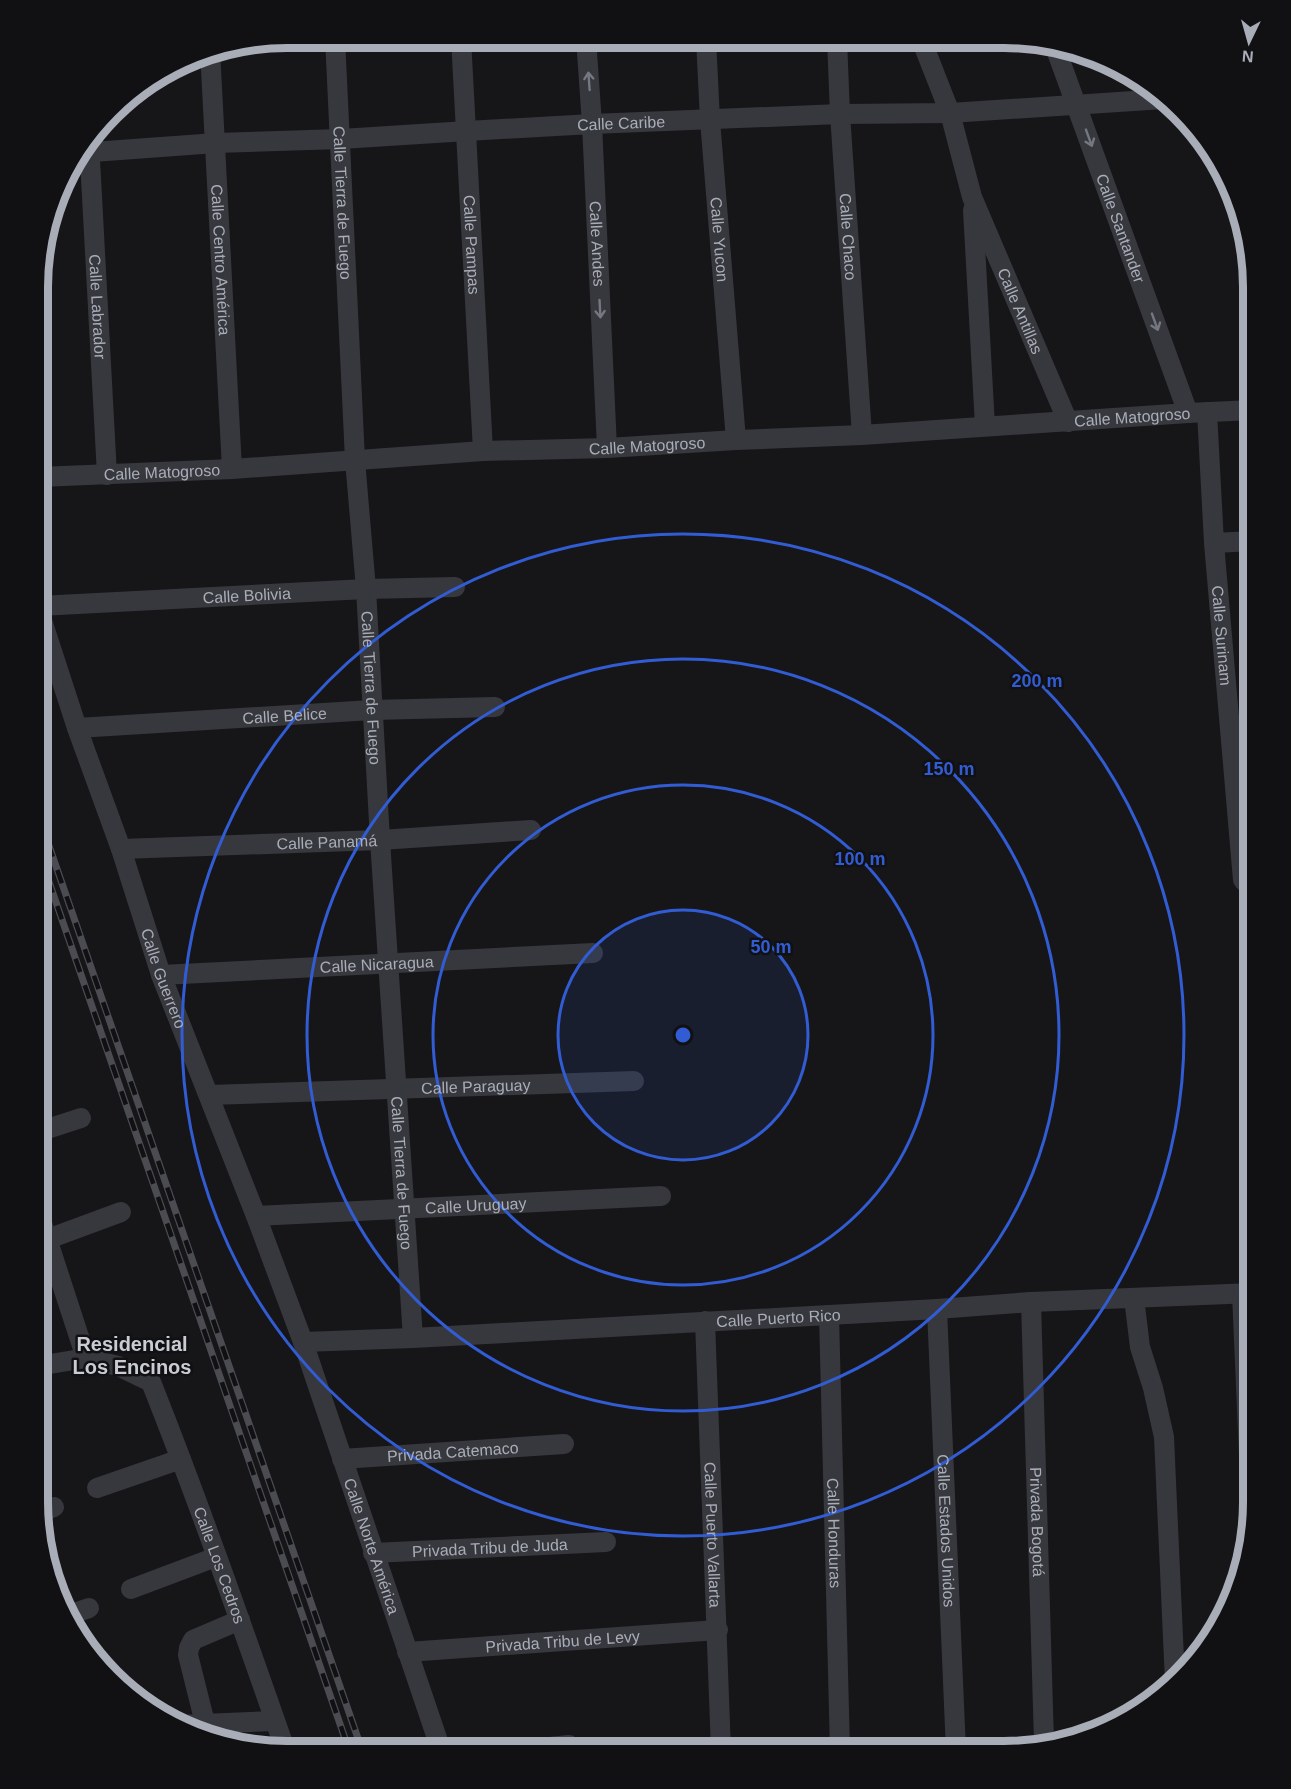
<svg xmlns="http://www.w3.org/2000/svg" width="1291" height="1789" font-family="Arial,sans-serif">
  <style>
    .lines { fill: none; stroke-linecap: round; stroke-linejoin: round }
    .street { stroke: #37383d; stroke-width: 20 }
    .rail-casing { stroke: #4a4c52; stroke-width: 7 }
    .rail { stroke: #111113; stroke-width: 4.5; stroke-dasharray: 14; stroke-linecap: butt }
    .oneway { stroke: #757881 }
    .ring { fill: none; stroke: #325cd3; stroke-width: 3 }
    .labels { text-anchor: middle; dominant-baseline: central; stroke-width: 5; stroke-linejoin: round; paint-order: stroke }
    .street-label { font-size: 16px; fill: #a8adb8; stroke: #111113 }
    .quarter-label { font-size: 20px; font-weight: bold; fill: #c9ccd4; stroke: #111113 }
    .rim { fill: none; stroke: #a8adb8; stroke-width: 8 }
    .centre { fill: #325cd3; stroke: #111113; stroke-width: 3 }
    .ring-label { font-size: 18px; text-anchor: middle; font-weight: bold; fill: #325cd3; stroke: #111113; stroke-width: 5; stroke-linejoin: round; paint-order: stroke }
  </style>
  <rect width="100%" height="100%" fill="#161618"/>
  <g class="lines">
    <g class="street">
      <path id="s1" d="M 335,38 L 355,460 L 366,589 L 380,840 L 413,1338"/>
      <path id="s2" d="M 461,38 L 483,451"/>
      <path id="s3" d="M 586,38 L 592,124 L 607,448"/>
      <path id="s4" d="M 706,39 L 710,120 L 736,440"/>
      <path id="s5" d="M 837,39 L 840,114 L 862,435"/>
      <path id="s6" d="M 921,39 L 950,113 L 972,197 L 1068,422"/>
      <path id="s7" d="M 1054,44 L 1188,413"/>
      <path id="s8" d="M 210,50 L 232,469"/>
      <path id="s9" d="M 89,141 L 107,475"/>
      <path id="s10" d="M 79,153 L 216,143 L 341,139 L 467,131 L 592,124 L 840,114 L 950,113 L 1164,99"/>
      <path d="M 973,210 L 985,426"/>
      <path id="s11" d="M 1207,412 L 1214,543 L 1243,880 L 1253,889"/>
      <path id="s12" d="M 39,477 L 232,469 L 483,451 L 607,448 L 736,440 L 862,435 L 1188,413 L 1253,410"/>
      <path d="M 1214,543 L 1253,541"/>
      <path id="s13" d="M 39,606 L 366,589 L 455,587"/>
      <path id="s14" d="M 39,611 L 77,728 L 121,849 L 161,975 L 256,1216 L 303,1342 L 441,1750"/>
      <path id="s15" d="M 77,728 L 372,710 L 495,707"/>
      <path id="s16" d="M 121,849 L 380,840 L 531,830"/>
      <path id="s17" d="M 161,975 L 593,953"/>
      <path d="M 38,1062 L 41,1061 L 38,1053"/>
      <path id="s18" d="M 209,1095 L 634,1081"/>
      <path d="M 38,1132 L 81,1118"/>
      <path d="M 38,1211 L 86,1358"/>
      <path id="s19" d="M 256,1216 L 661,1196"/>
      <path d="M 48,1239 L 121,1212"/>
      <path d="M 1242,1294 L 1252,1524"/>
      <path d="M 1134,1298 L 1140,1347 L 1153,1388 L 1164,1437 L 1175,1682"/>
      <path id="s20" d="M 1031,1302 L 1044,1742"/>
      <path id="s21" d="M 937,1309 L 956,1751"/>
      <path id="s22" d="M 829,1315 L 840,1751"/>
      <path id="s23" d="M 705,1321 L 721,1751"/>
      <path id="s24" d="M 303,1342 L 413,1338 L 937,1309 L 1031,1302 L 1253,1293"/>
      <path id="s25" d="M 38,1366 L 86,1358 L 118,1366 L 151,1382 C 199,1503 242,1626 285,1749"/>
      <path id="s26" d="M 342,1459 L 564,1444"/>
      <path d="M 97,1488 L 181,1459"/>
      <path d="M 40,1512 L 54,1507"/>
      <path id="s27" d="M 373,1553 L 606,1542"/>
      <path d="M 131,1589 L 216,1557"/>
      <path d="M 66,1616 L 89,1608"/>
      <path id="s28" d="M 407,1652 L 718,1630"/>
      <path d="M 205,1723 L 188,1655 L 189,1648 L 193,1640 L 240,1620"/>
      <path d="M 178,1725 L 275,1721"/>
      <path d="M 520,1750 L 569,1745"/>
    </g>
    <defs>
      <g id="rail">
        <path d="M 39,817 L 362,1750"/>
        <path d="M 39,853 L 349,1750"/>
      </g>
    </defs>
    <use href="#rail" class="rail-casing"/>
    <use href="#rail" class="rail"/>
  </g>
  <defs><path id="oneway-shaft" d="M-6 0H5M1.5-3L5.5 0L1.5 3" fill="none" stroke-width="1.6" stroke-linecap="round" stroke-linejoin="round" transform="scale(1.5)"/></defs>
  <g class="oneway">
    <use href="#oneway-shaft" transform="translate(589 81) rotate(-94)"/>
    <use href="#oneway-shaft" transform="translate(1089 138) rotate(70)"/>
    <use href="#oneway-shaft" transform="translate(600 309) rotate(87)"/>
    <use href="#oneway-shaft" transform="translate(1155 322) rotate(70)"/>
  </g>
  <circle cx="683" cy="1035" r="125" fill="#325cd3" fill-opacity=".12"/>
  <g class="ring">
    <circle cx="683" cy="1035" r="125"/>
    <circle cx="683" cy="1035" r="250"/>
    <circle cx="683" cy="1035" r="376"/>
    <circle cx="683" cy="1035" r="501"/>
  </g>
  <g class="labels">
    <g class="street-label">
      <text stroke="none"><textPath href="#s10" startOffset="543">Calle Caribe</textPath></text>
      <text stroke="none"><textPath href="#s1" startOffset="165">Calle Tierra de Fuego</textPath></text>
      <text stroke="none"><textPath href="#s7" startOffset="196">Calle Santander</textPath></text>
      <text stroke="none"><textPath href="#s5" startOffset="198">Calle Chaco</textPath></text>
      <text stroke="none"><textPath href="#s4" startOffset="201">Calle Yucon</textPath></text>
      <text stroke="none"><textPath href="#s3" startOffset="206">Calle Andes</textPath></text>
      <text stroke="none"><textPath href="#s2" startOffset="207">Calle Pampas</textPath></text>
      <text stroke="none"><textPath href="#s8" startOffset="210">Calle Centro América</textPath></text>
      <text stroke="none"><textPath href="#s9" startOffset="166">Calle Labrador</textPath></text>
      <text stroke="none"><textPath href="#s6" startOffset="290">Calle Antillas</textPath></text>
      <text stroke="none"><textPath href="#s12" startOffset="1095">Calle Matogroso</textPath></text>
      <text stroke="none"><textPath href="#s12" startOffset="609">Calle Matogroso</textPath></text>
      <text stroke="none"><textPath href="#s12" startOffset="123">Calle Matogroso</textPath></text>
      <text stroke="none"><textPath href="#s13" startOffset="208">Calle Bolivia</textPath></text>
      <text stroke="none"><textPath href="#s11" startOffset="224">Calle Surinam</textPath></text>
      <text stroke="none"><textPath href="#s1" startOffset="651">Calle Tierra de Fuego</textPath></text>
      <text stroke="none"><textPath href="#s15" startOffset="208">Calle Belice</textPath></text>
      <text stroke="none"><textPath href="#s16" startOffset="206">Calle Panamá</textPath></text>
      <text stroke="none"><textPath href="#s17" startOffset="216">Calle Nicaragua</textPath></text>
      <text stroke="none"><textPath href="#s14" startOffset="388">Calle Guerrero</textPath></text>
      <text stroke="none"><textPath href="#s18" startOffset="267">Calle Paraguay</textPath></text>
      <text stroke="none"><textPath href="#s1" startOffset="1137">Calle Tierra de Fuego</textPath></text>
      <text stroke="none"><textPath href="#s19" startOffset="220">Calle Uruguay</textPath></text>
      <text stroke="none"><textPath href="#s24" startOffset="476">Calle Puerto Rico</textPath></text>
      <text stroke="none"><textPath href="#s26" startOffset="111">Privada Catemaco</textPath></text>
      <text stroke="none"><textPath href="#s20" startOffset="220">Privada Bogotá</textPath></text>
      <text stroke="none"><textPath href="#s21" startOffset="222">Calle Estados Unidos</textPath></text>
      <text stroke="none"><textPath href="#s22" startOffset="218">Calle Honduras</textPath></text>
      <text stroke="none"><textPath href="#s23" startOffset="214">Calle Puerto Vallarta</textPath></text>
      <text stroke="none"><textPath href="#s14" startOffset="993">Calle Norte América</textPath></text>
      <text stroke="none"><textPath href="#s27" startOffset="117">Privada Tribu de Juda</textPath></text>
      <text stroke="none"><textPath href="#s25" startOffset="314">Calle Los Cedros</textPath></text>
      <text stroke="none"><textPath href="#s28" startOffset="156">Privada Tribu de Levy</textPath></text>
    </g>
    <g class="quarter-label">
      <text x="132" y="1344">Residencial<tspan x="132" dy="23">Los Encinos</tspan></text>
    </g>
  </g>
  <path d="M0 0H1291V1789H0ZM287 48H1004A239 239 0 0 1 1243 287V1502A239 239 0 0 1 1004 1741H287A239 239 0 0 1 48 1502V287A239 239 0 0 1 287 48Z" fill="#111113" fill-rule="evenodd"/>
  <path class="rim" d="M287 48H1004A239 239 0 0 1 1243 287V1502A239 239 0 0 1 1004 1741H287A239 239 0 0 1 48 1502V287A239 239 0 0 1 287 48Z"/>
  <circle cx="683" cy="1035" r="9" class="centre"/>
  <g class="ring-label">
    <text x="1037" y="687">200 m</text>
    <text x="949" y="775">150 m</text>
    <text x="860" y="865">100 m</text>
    <text x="771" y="953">50 m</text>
  </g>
  <g transform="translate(1249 42) rotate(185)" stroke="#111113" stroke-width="4.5" paint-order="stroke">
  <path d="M0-4.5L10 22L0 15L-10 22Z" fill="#a8adb8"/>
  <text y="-9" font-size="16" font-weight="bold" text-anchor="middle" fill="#a8adb8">N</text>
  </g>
</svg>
